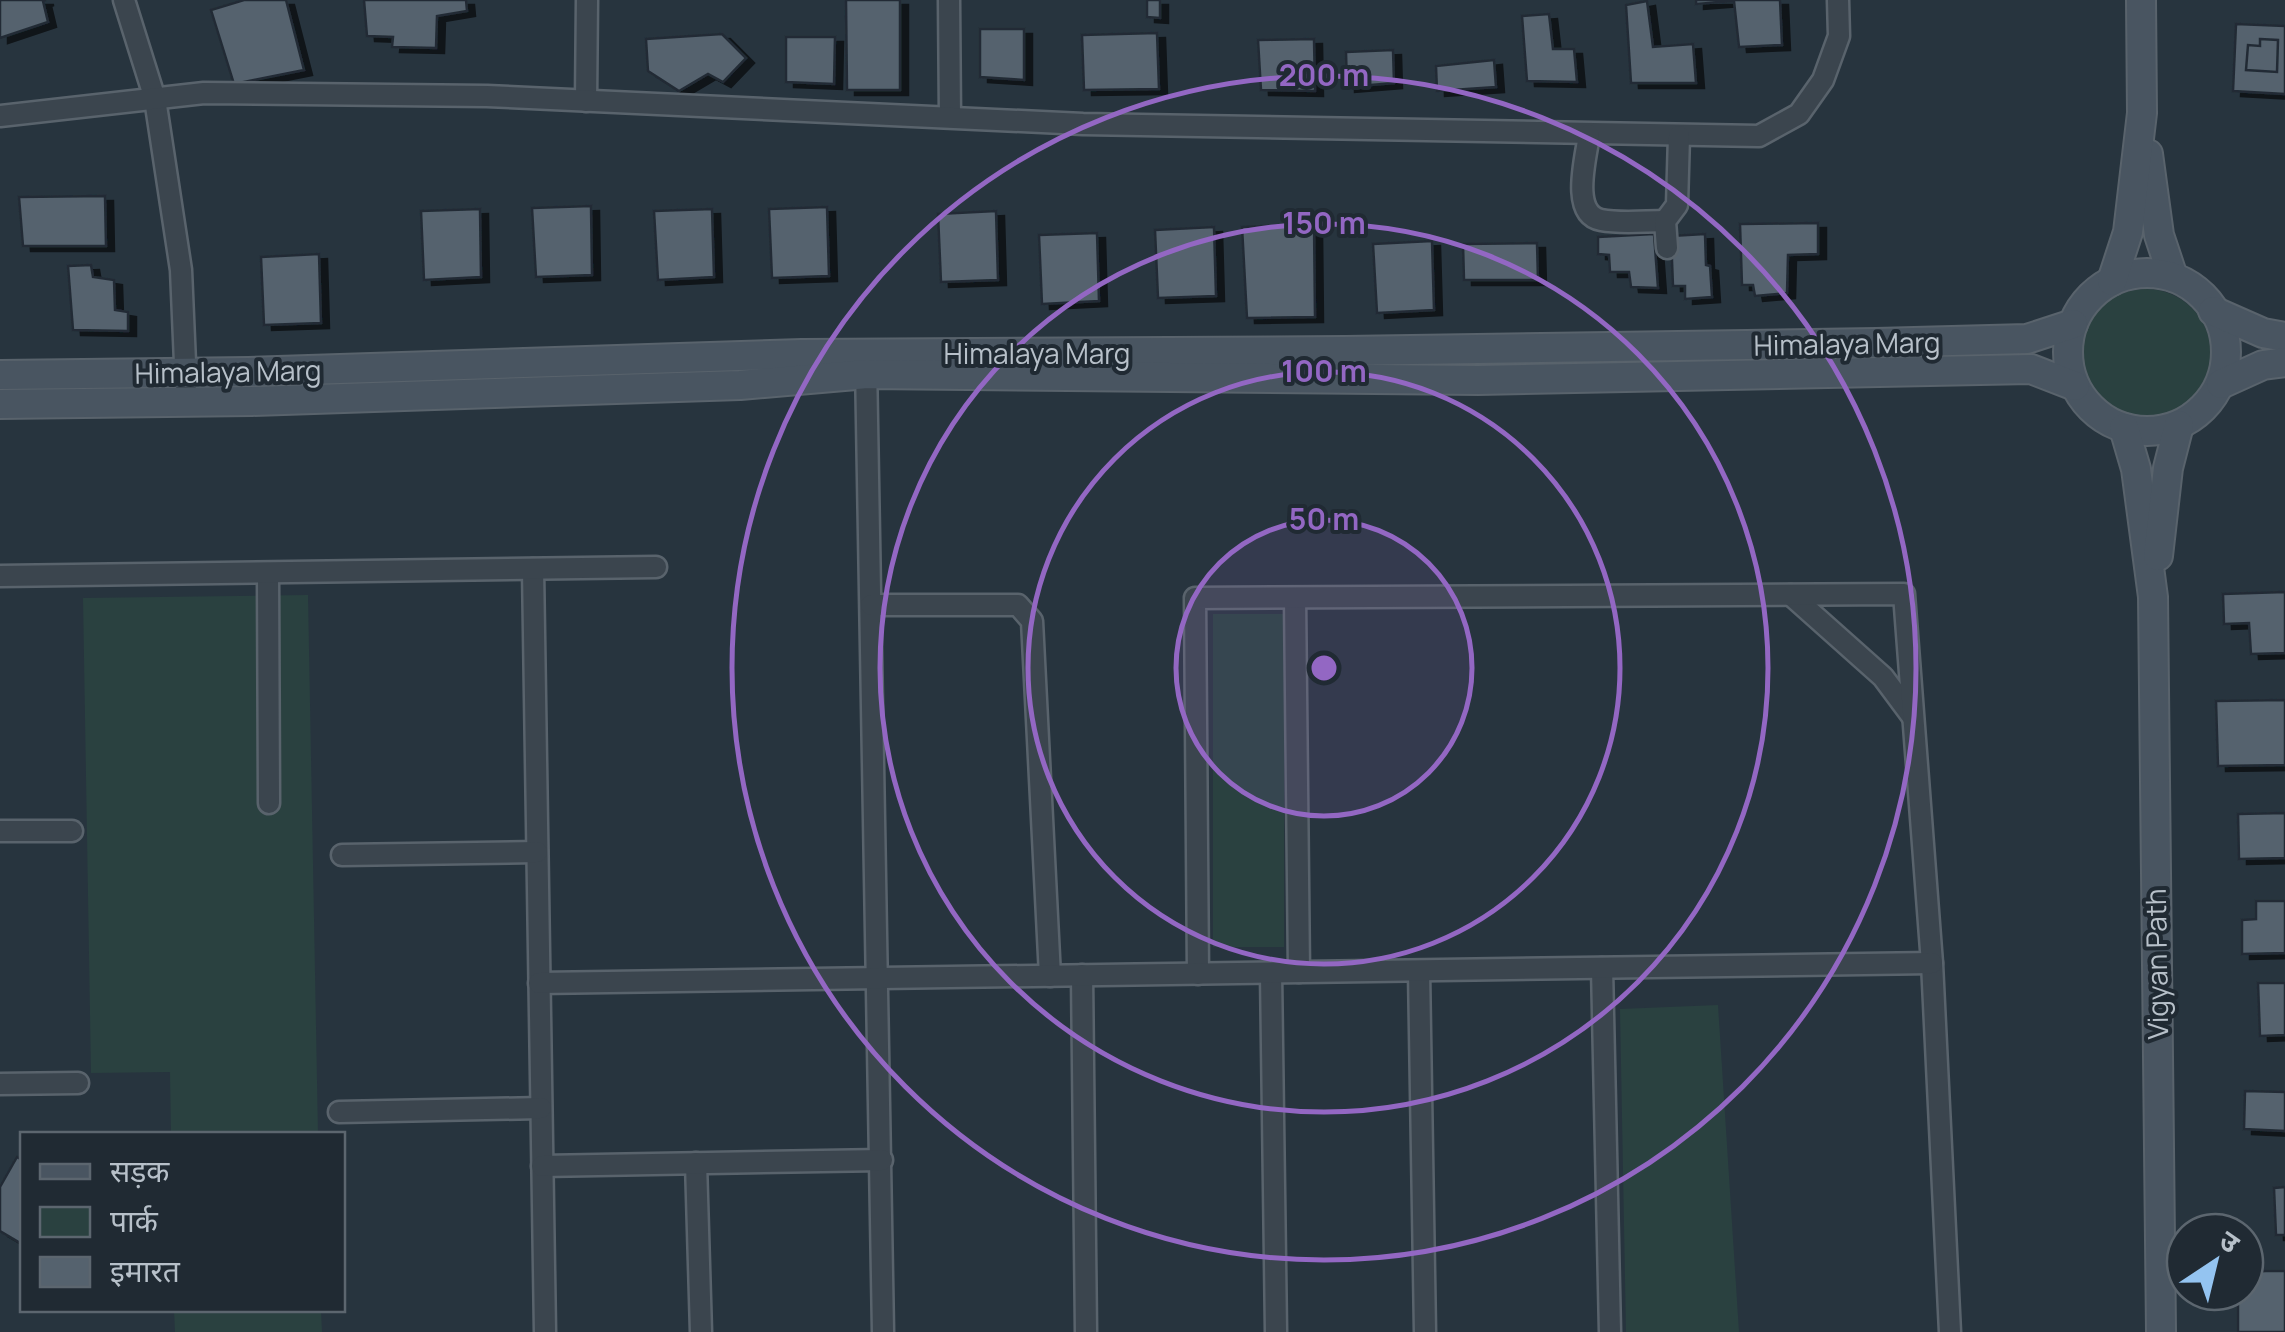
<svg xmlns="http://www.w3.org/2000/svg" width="2285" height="1332" font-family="Manrope,'Noto Sans Devanagari',sans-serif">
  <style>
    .green { fill: #2a4140 }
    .building { fill: #55626e; stroke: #222c35; stroke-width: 2.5; filter: url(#shadow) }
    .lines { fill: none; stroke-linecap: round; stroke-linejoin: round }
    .street-casing { stroke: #59636c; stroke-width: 25 }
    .secondary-casing { stroke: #59636c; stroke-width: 32 }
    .street { stroke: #3b454e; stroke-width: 20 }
    .secondary { stroke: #495561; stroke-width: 28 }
    .ring { fill: none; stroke: #9367c3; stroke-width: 5 }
    .labels { text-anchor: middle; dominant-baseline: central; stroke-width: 8; stroke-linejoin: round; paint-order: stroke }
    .street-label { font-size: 28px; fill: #b7c0c9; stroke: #202a33 }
    .centre { fill: #9367c3; stroke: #202a33; stroke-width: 5 }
    .ring-label { font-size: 30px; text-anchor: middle; font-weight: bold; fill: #9367c3; stroke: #202a33; stroke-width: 8; stroke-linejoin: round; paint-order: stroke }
  </style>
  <defs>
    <filter id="shadow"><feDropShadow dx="8" dy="5" stdDeviation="0" flood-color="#0009"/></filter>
  </defs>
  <rect width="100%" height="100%" fill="#27343e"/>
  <g class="green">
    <circle cx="2146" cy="354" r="65"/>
    <path d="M 308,595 L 318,1134 L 171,1134 L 170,1072 L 91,1073 L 83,598 Z"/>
    <rect x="1213" y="614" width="71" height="333"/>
    <path d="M 1718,1005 L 1739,1332 L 1626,1332 L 1620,1009 Z"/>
    <path d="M 174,1310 L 321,1310 L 322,1332 L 175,1332 Z"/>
  </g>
  <g class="building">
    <path d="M 0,0 L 46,0 L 43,1 L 48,22 L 0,38 Z"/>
    <path d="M 244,0 L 286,0 L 304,70 L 234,84 L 211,10 Z"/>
    <path d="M 364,0 L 466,0 L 467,11 L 437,16 L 436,48 L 392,47 L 393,37 L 367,36 Z"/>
    <path d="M 846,0 L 900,0 L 900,90 L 847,90 Z"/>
    <path d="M 1147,0 L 1160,0 L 1160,18 L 1147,17 Z"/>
    <path d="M 1696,0 L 1780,0 L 1782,45 L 1739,47 L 1734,1 L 1696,4 Z"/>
    <path d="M 1647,1 L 1653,47 L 1693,44 L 1696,83 L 1631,83 L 1626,5 Z"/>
    <path d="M 1549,14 L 1553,49 L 1574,49 L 1577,82 L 1527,81 L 1522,16 Z"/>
    <path d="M 2236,24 L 2285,26 L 2285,94 L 2233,91 Z"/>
    <path d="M 980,29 L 1024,29 L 1024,80 L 980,77 Z"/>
    <path d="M 1157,33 L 1159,89 L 1084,90 L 1082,35 Z"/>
    <path d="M 722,34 L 746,58 L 723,82 L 708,74 L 679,91 L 648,71 L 646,39 Z"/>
    <path d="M 786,37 L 835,37 L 834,84 L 786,82 Z"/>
    <path d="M 1314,39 L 1315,91 L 1261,90 L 1258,40 Z"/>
    <path d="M 2260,39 L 2278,40 L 2277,72 L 2246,70 L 2248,45 L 2260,46 Z"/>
    <path d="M 1393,50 L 1394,83 L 1347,87 L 1346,52 Z"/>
    <path d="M 1494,60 L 1496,87 L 1437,91 L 1436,66 Z"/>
    <path d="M 105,196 L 106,246 L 23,246 L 19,197 Z"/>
    <path d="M 591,206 L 592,275 L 536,277 L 532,208 Z"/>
    <path d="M 827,207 L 829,276 L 772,278 L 769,209 Z"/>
    <path d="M 480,209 L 481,277 L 424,280 L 421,211 Z"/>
    <path d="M 712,209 L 714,277 L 658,280 L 654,211 Z"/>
    <path d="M 996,211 L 998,280 L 941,282 L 938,214 Z"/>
    <path d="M 1818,223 L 1818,254 L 1788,255 L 1787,293 L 1755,296 L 1753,285 L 1742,285 L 1740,224 Z"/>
    <path d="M 1314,224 L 1315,317 L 1247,318 L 1242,227 Z"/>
    <path d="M 1214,227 L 1216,296 L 1158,298 L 1155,230 Z"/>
    <path d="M 1097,233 L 1099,301 L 1042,304 L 1039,235 Z"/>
    <path d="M 1654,234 L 1658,288 L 1631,287 L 1629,272 L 1610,272 L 1609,255 L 1598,254 L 1598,237 Z"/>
    <path d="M 1705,234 L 1706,265 L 1710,266 L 1712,297 L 1685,299 L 1685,286 L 1673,286 L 1671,236 Z"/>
    <path d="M 1432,241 L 1434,310 L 1377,313 L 1373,244 Z"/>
    <path d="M 1537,243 L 1538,280 L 1464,280 L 1463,244 Z"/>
    <path d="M 319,254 L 321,323 L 264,325 L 261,257 Z"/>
    <path d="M 91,265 L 93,277 L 114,280 L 115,310 L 128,312 L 128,331 L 73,330 L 68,266 Z"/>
    <path d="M 2285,592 L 2285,653 L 2251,654 L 2249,623 L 2224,624 L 2223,594 Z"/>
    <path d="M 2285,700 L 2285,765 L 2218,766 L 2216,701 Z"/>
    <path d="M 2285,813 L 2285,858 L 2239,859 L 2238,814 Z"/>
    <path d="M 2256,901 L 2285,901 L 2285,953 L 2242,954 L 2242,920 L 2256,919 Z"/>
    <path d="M 2258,983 L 2285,983 L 2285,1035 L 2260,1036 Z"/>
    <path d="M 2245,1091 L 2285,1092 L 2285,1131 L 2244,1129 Z"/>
    <path d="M 17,1157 L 22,1160 L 22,1244 L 0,1231 L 0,1187 Z"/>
    <path d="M 2285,1187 L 2285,1235 L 2276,1235 L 2274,1188 Z"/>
    <path d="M 2266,1271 L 2285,1271 L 2285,1332 L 2238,1332 L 2238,1296 L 2227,1297 L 2227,1292 L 2245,1292 L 2245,1272 Z"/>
  </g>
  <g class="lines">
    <defs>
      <g id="street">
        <path d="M 124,0 L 155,99 L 181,270 L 186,386"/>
        <path d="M 949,0 L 950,117"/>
        <path d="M 586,101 L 587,0"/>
        <path d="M 0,116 L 204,93 L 487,96 L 1083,124 L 1759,136 L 1799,114 L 1823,80 L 1839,36 L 1838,0"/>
        <path d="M 1589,135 C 1586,157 1570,214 1601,220 C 1621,224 1645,221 1665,221"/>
        <path d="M 1667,248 L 1665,221 L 1677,205 L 1679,136"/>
        <path d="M 866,364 L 883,1332"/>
        <path d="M 533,569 L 545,1332"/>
        <path d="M 268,573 L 269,803"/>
        <path d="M 0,576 L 656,567"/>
        <path d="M 1791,595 L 1883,677 L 1912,716"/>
        <path d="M 1295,598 L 1299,972"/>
        <path d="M 871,605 L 1018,605 L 1032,621 L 1050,976"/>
        <path d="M 0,831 L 72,831"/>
        <path d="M 342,855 L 537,852"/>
        <path d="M 1602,968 L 1610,1332"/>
        <path d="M 1419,971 L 1425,1332"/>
        <path d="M 1271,973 L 1276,1332"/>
        <path d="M 1198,974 L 1195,598 L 1904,594 L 1932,963 L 1950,1332"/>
        <path d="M 1082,975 L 1086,1332"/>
        <path d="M 539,983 L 1932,963"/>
        <path d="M 0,1084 L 78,1083"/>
        <path d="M 339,1112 L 541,1108"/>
        <path d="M 696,1163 L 701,1332"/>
        <path d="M 542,1166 L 882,1160"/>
      </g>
      <g id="secondary">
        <path d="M 2148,154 L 2159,235 L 2173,277"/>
        <circle cx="2147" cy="352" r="79"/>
        <path d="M 2112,281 L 2128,232 L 2142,113 L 2141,0"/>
        <path d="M 2213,311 L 2263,333 L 2285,337"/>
        <path d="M 0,375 L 248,372 L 802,354 L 1345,351 L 1876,343 L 2027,339 L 2073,324"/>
        <path d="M 2221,384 L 2263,365 L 2285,362"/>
        <path d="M 0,404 L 252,401 L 740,385 L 867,374 L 1478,380 L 2031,369 L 2075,386"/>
        <path d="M 2124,428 L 2136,469 L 2153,597 L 2161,1332"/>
        <path d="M 2158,556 L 2168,468 L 2179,425"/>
      </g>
    </defs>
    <use href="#street" class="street-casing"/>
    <use href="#secondary" class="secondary-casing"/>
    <use href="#street" class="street"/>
    <use href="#secondary" class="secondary"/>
  </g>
  <circle cx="1324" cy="668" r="148" fill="#9367c3" fill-opacity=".12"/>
  <g class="ring">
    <circle cx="1324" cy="668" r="148"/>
    <circle cx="1324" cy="668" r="296"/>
    <circle cx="1324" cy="668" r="444"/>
    <circle cx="1324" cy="668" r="592"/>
  </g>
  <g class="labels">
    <g class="street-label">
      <text transform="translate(1847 343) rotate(-1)">Himalaya Marg</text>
      <text x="1037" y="353">Himalaya Marg</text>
      <text transform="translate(228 371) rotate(-1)">Himalaya Marg</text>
      <text transform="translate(2156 964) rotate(-91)">Vigyan Path</text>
    </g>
  </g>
  <circle cx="1324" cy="668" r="15" class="centre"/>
  <g class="ring-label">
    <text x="1324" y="86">200 m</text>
    <text x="1324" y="234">150 m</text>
    <text x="1324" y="382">100 m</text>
    <text x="1324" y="530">50 m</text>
  </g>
  <rect x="20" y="1132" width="325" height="180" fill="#202a33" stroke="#5c666f" stroke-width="2.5"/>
  <rect x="40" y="1164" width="50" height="15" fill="#495561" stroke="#5c666f" stroke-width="2.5"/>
  <text x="110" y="1182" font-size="30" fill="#b7c0c9">सड़क</text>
  <rect x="40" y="1207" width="50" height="30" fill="#2a4140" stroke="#5c666f" stroke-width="2.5"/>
  <text x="110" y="1232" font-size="30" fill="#b7c0c9">पार्क</text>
  <rect x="40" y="1257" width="50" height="30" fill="#55626e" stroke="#5c666f" stroke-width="2.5"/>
  <text x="110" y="1282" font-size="30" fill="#b7c0c9">इमारत</text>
  <g transform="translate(2215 1262) rotate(35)"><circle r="48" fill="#202a33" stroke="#5c666f" stroke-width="2.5"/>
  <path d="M0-8L18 38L0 25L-18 38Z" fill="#94c4f1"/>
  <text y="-15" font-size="28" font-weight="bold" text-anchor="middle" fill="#b7c0c9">उ</text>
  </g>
</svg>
